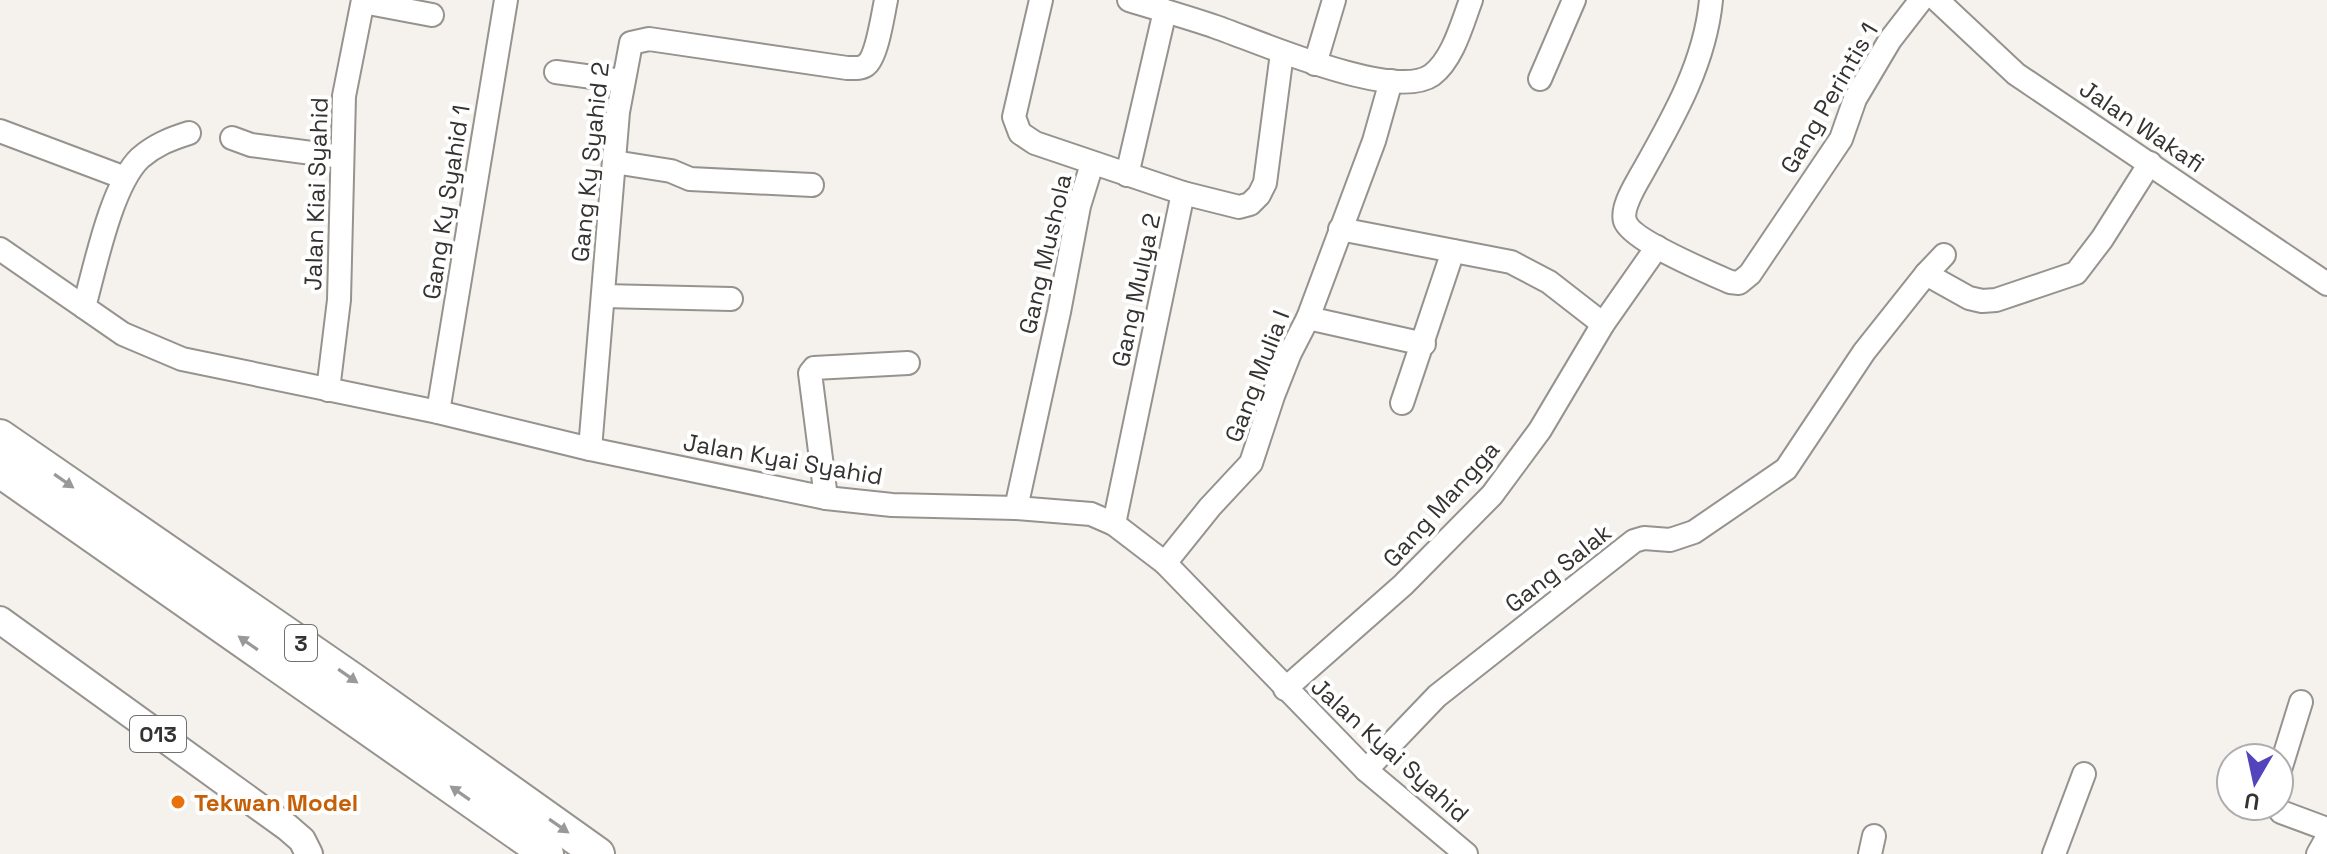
<svg xmlns="http://www.w3.org/2000/svg" width="2327" height="854" font-family="'Space Grotesk',sans-serif">
  <style>
    .lines { fill: none; stroke-linecap: round; stroke-linejoin: round }
    .minor-casing { stroke: #96938f; stroke-width: 26 }
    .major-casing { stroke: #96938f; stroke-width: 30 }
    .highway-casing { stroke: #96938f; stroke-width: 36 }
    .minor { stroke: #fff; stroke-width: 22 }
    .major { stroke: #fff; stroke-width: 26 }
    .highway { stroke: #fff; stroke-width: 32 }
    .oneway { fill: #9a9998 }
    .food-dot { fill: #e8710a; stroke: #fff; stroke-width: 3 }
    .labels { text-anchor: middle; dominant-baseline: central; stroke-width: 8; stroke-linejoin: round; paint-order: stroke }
    .shield { fill: #fff; stroke: #71706f; stroke-width: 2 }
    .shield-label { font-size: 22px; font-weight: bold; fill: #343331 }
    .street-label { font-size: 24px; fill: #343331; stroke: #fff }
    .food-label { font-size: 24px; font-weight: bold; fill: #c56008; stroke: #fff; text-anchor: start }
  </style>
  <rect width="100%" height="100%" fill="#f5f2ee"/>
  <g class="lines">
    <defs>
      <g id="minor">
        <path d="M 1041,0 L 1014,117 L 1020,133 L 1035,143 L 1183,193 L 1239,207 L 1250,204 L 1259,195 L 1265,183 L 1282,53"/>
        <path d="M 1129,0 C 1158,9 1187,17 1216,27 C 1257,41 1394,102 1432,75 C 1453,59 1462,24 1471,0"/>
        <path d="M 1711,0 C 1705,64 1672,120 1641,175 C 1635,186 1621,208 1625,221 C 1631,240 1710,273 1730,282 L 1739,283 L 1750,274 L 1841,139 L 1855,99 L 1890,40 L 1921,0"/>
        <path d="M 1937,0 L 2016,74 L 2327,284"/>
        <path d="M 363,2 L 432,15"/>
        <path d="M 1315,64 L 1334,0"/>
        <path d="M 556,72 L 622,81"/>
        <path d="M 1540,79 L 1574,0"/>
        <path d="M 0,131 L 125,178"/>
        <path d="M 232,138 L 251,145 L 342,157"/>
        <path d="M 614,162 L 671,171 L 690,179 L 812,185"/>
        <path d="M 1127,175 L 1165,11"/>
        <path d="M 1340,229 L 1511,262 L 1549,282 L 1603,324"/>
        <path d="M 0,249 L 123,334 L 182,359 L 438,412 L 590,449 L 826,498 L 892,505 L 1016,508 L 1091,514 L 1114,524 L 1165,563 L 1366,770 L 1466,854"/>
        <path d="M 1926,274 L 1969,298 L 1982,301 L 1996,300 L 2076,273 L 2102,239 L 2150,163"/>
        <path d="M 603,296 L 731,299"/>
        <path d="M 84,307 C 95,268 111,186 140,158 C 155,145 170,139 189,133"/>
        <path d="M 1308,318 L 1424,344"/>
        <path d="M 328,390 L 339,300 L 344,96 L 363,0"/>
        <path d="M 1402,403 L 1453,251"/>
        <path d="M 438,412 L 506,0"/>
        <path d="M 590,449 L 618,112 L 631,43 L 649,39 L 847,68 C 853,68 861,69 866,65 C 877,57 883,14 886,0"/>
        <path d="M 826,498 L 810,373 L 814,368 L 908,363"/>
        <path d="M 1016,508 L 1059,312 L 1079,206 L 1092,164"/>
        <path d="M 1114,524 L 1183,193"/>
        <path d="M 1165,563 L 1210,507 L 1251,463 L 1273,396 L 1290,353 L 1308,318 L 1374,141 L 1391,81"/>
        <path d="M 1285,689 L 1403,585 L 1492,495 L 1540,430 L 1603,324 L 1657,247"/>
        <path d="M 1366,770 L 1437,696 L 1634,541 L 1644,538 L 1670,540 L 1694,532 L 1786,469 L 1864,352 L 1926,274 L 1944,255"/>
        <path d="M 2279,773 L 2301,702"/>
        <path d="M 2277,806 L 2281,812 L 2327,829"/>
        <path d="M 1870,854 L 1874,836"/>
        <path d="M 2054,854 L 2084,774"/>
        <path d="M 2318,854 L 2327,838"/>
      </g>
      <path id="major" d="M 0,620 L 287,827 L 302,840 L 309,854"/>
      <g id="highway">
        <path d="M 0,436 L 355,681 L 598,854"/>
        <path d="M 0,471 L 547,854"/>
      </g>
    </defs>
    <use href="#minor" class="minor-casing"/>
    <use href="#major" class="major-casing"/>
    <use href="#highway" class="highway-casing"/>
    <use href="#minor" class="minor"/>
    <use href="#major" class="major"/>
    <use href="#highway" class="highway"/>
  </g>
  <defs><path id="oneway-solid" d="M-6-.8H1V-3.2L6.5 0L1 3.2V.8H-6Z" transform="scale(2)"/></defs>
  <g class="oneway">
    <use href="#oneway-solid" transform="translate(64 481) rotate(35)"/>
    <use href="#oneway-solid" transform="translate(248 643) rotate(-145)"/>
    <use href="#oneway-solid" transform="translate(348 676) rotate(35)"/>
    <use href="#oneway-solid" transform="translate(460 793) rotate(-145)"/>
    <use href="#oneway-solid" transform="translate(559 826) rotate(35)"/>
  </g>
  <circle class="food-dot" cx="178" cy="802" r="8"/>
  <g class="labels">
    <g class="shield">
      <rect x="285" y="625" width="32" height="36" rx="6"/>
      <rect x="130" y="716" width="56" height="36" rx="6"/>
    </g>
    <g class="shield-label">
      <text x="301" y="643">3</text>
      <text x="158" y="734">013</text>
    </g>
    <g class="street-label">
      <text transform="translate(1829 98) rotate(-60)">Gang Perintis 1</text>
      <text transform="translate(2142 126) rotate(34)">Jalan Wakafi</text>
      <text transform="translate(590 162) rotate(-84)">Gang Ky Syahid 2</text>
      <text transform="translate(316 194) rotate(-88)">Jalan Kiai Syahid</text>
      <text transform="translate(446 202) rotate(-81)">Gang Ky Syahid 1</text>
      <text transform="translate(1045 254) rotate(-77)">Gang Mushola</text>
      <text transform="translate(1136 290) rotate(-78)">Gang Mulya 2</text>
      <text transform="translate(1257 376) rotate(-69)">Gang Mulia I</text>
      <text transform="translate(783 459) rotate(10)">Jalan Kyai Syahid</text>
      <text transform="translate(1441 504) rotate(-48)">Gang Mangga</text>
      <text transform="translate(1558 568) rotate(-38)">Gang Salak</text>
      <text transform="translate(1390 750) rotate(42)">Jalan Kyai Syahid</text>
    </g>
    <g class="food-label">
      <text x="194" y="802">Tekwan Model</text>
    </g>
  </g>
  <g transform="translate(2255 782) rotate(189)"><circle r="38" fill="#ffffff" stroke="#aeadad" stroke-width="2"/>
  <path d="M0-6L14 30L0 20L-14 30Z" fill="#5444bc"/>
  <text y="-12" font-size="22" font-weight="bold" text-anchor="middle" fill="#343331">U</text>
  </g>
</svg>
